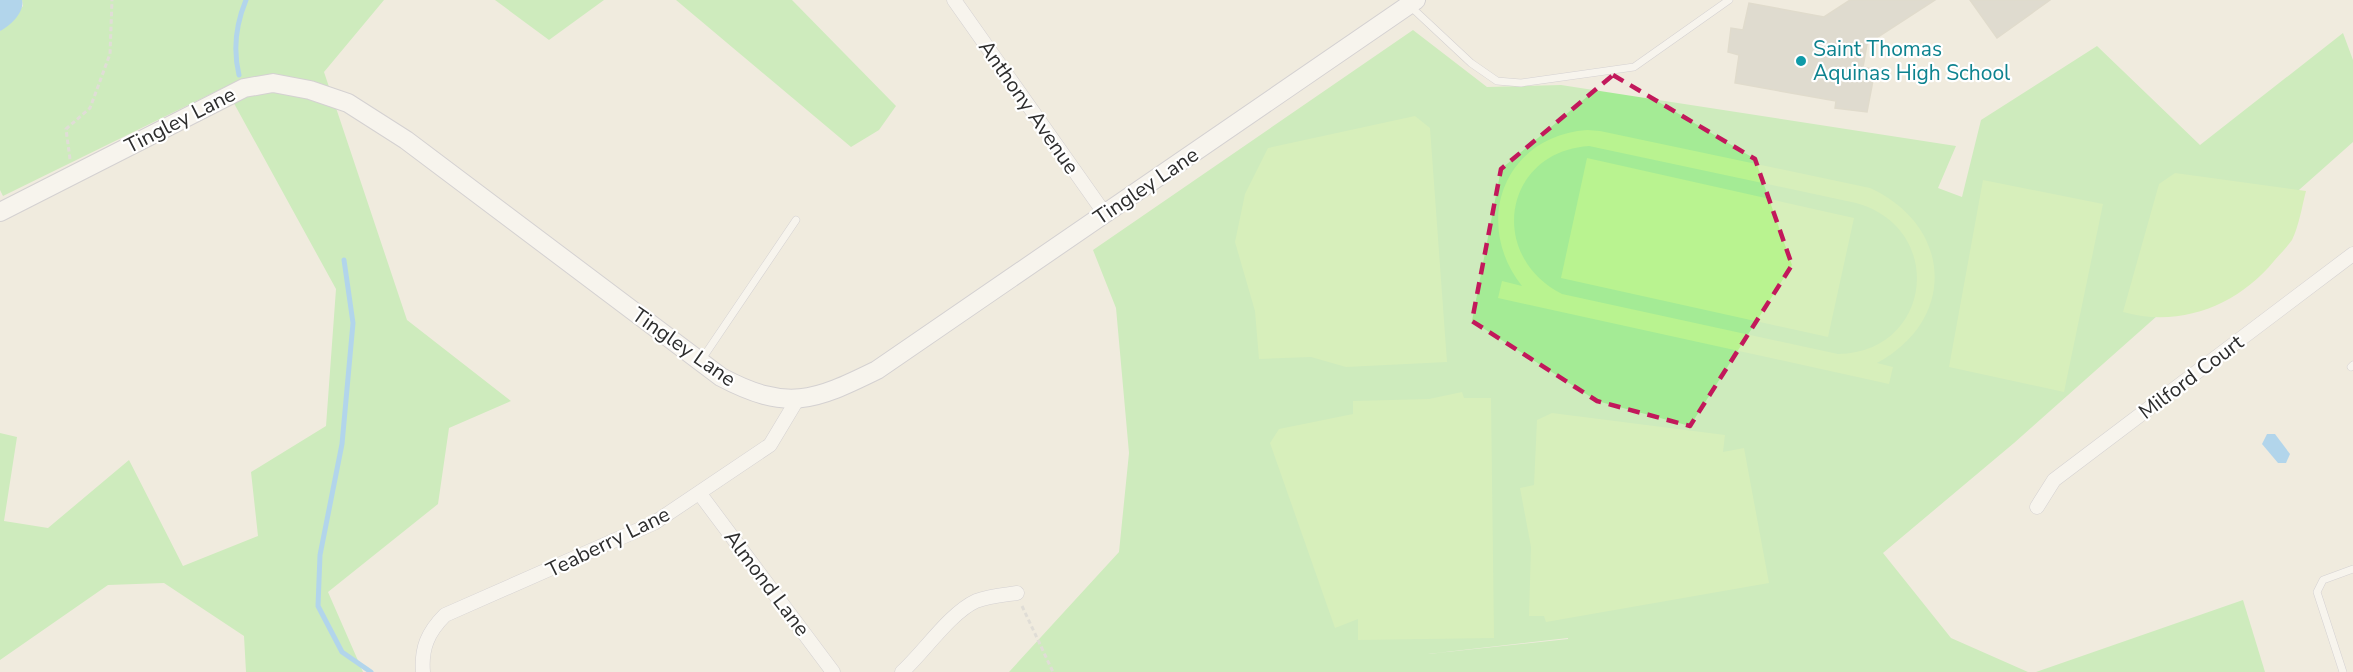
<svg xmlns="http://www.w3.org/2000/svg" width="2353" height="672" font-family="'Nunito Sans',sans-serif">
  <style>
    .green { fill: #a4eb95; fill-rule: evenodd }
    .pitch { fill: #b9f390; fill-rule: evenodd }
    .water { fill: #67bbfb }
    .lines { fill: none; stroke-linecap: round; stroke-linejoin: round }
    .stream { stroke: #67bbfb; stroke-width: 5 }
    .building { fill: #cbc8bd; stroke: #ccc8b7; stroke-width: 1.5 }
    .service-casing { stroke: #b2b2c2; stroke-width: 8 }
    .minor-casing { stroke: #b2b2c2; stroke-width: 15 }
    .tertiary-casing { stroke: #b2b2c2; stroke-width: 20 }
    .path { stroke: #cdcdcd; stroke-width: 3; stroke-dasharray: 4.5 3; stroke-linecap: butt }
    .service { stroke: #fff; stroke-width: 7 }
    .minor { stroke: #fff; stroke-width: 14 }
    .tertiary { stroke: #fff; stroke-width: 18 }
    .marked { fill: none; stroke: #c2185b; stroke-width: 4.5; stroke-dasharray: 12 8; stroke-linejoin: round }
    .culture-dot { fill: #0f9aa8; stroke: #fff; stroke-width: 2 }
    .labels { text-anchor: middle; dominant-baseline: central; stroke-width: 4.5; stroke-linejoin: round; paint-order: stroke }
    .culture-label { font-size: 21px; fill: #0d838f; stroke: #fff; text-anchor: start }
    .street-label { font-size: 21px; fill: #2d2d2d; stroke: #fff }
  </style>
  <rect width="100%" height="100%" fill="#f0ebde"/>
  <g class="green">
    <path d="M 22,0 L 384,0 L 324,72 L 407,320 L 511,401 L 449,428 L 438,504 L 328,592 L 363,672 L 246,672 L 244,636 L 164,583 L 108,585 L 0,660 L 0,433 L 17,437 L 4,521 L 48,528 L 129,460 L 183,566 L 258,536 L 251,472 L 326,426 L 336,289 L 225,87 L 3,196 L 0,190 L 0,31 L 23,6 Z"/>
    <path d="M 495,0 L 604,0 L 549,40 Z"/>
    <path d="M 676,0 L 792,0 L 896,106 L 879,130 L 851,147 Z"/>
    <path d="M 1413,30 L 1487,87 L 1561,85 L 1956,146 L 1938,188 L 1962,197 L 1981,120 L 2097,46 L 2200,145 L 2343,33 L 2353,60 L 2353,142 L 2014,443 L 1883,553 L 1951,638 L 2028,672 L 1009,672 L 1119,552 L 1129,453 L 1116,308 L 1093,250 ZM 1568,638 L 1568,639 L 1428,654 Z"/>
    <path d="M 2243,600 L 2265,672 L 2036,672 Z"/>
  </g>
  <g class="pitch">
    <path d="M 1415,116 L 1430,128 L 1447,362 L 1346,367 L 1311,357 L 1259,359 L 1255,311 L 1235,242 L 1245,194 L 1268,148 Z"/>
    <path d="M 1587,130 L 1600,131 L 1870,188 C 1953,226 1957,320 1877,363 L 1893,367 L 1889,384 L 1498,298 L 1502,281 L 1522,286 C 1472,223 1504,136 1587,130 ZM 1589,146 L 1856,203 C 1947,228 1932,353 1838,354 L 1562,294 C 1487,256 1503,152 1589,146 Z"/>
    <path d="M 1587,158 L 1854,218 L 1828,337 L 1561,278 Z"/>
    <path d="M 2175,173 L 2306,191 C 2302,206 2299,226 2292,240 C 2287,247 2280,254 2274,261 C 2237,306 2180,328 2123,312 L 2159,184 Z"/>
    <path d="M 1983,180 L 2103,204 L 2064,392 L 1949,367 Z"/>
    <path d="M 1462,392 L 1464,398 L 1491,398 L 1494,638 L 1358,640 L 1358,619 L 1335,628 L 1270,443 L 1279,429 L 1353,414 L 1353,401 L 1429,399 Z"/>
    <path d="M 1552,413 L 1725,435 L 1723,452 L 1744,448 L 1769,583 L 1546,622 L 1544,616 L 1529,616 L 1531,547 L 1520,488 L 1534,485 L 1537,420 Z"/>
  </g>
  <g class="water">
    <path d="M 0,0 L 22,0 C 25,12 10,26 0,31 Z"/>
    <path d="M 2267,434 L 2275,434 L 2290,454 L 2286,463 L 2278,463 L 2262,444 Z"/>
  </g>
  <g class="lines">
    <g class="stream">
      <path d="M 239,75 C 233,50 236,24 246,0"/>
      <path d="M 344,260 L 353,323 L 342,444 L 320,555 L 318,606 L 342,652 L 371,672"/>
    </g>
  </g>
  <g class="building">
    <path d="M 1850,0 L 1935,0 L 1867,44 L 1863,67 L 1875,70 L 1867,112 L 1835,108 L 1836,101 L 1735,83 L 1739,55 L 1728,52 L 1731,28 L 1743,30 L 1749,3 L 1824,17 Z"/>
    <path d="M 1970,0 L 2050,0 L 1997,38 Z"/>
  </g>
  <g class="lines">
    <defs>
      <g id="service">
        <path d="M 1410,6 L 1471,63 L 1497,81 L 1521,83 L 1634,67 L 1729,0"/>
        <path d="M 702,359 L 796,220"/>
        <path d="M 2351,367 L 2353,365"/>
        <path d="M 2343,672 L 2317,592 L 2323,580 L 2353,569"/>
      </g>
      <g id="minor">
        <path d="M 954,0 L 1105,214"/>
        <path d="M 700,494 L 833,672"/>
        <path d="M 2037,507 L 2054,480 L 2353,254"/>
        <path d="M 423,672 C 421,648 428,632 445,615 L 654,523 L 770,445 L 797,400"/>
        <path d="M 902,672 C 924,652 950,613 976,601 C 989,596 1003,595 1017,593"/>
      </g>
      <path id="tertiary" d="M 0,212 L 244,88 L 273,83 L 310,90 L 348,103 L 406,140 L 721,377 C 787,412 814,401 877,370 L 1416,0"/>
    </defs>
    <use href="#service" class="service-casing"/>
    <use href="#minor" class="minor-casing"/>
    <use href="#tertiary" class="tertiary-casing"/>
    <g class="path">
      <path d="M 70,159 L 66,129 L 90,108 L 110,54 L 112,0"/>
      <path d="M 1022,606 L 1053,672"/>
    </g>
    <use href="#service" class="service"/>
    <use href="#minor" class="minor"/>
    <use href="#tertiary" class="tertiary"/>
  </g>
  <path d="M0 0H2353V672H0ZM 1613,75 L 1755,159 L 1792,265 L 1690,426 L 1597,401 L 1472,321 L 1501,169 Z" fill="#f0ebde" fill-opacity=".55" fill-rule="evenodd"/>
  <path class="marked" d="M 1613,75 L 1755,159 L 1792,265 L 1690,426 L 1597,401 L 1472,321 L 1501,169 Z"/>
  <circle class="culture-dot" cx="1801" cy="61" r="6"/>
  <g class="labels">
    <g class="culture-label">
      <text x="1813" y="49">Saint Thomas<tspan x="1813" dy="24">Aquinas High School</tspan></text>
    </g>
    <g class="street-label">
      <text transform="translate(1029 107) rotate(55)">Anthony Avenue</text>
      <text transform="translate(180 120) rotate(-27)">Tingley Lane</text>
      <text transform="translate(1146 186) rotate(-34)">Tingley Lane</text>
      <text transform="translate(684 347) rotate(35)">Tingley Lane</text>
      <text transform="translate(2191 377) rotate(-37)">Milford Court</text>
      <text transform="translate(608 542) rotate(-26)">Teaberry Lane</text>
      <text transform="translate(767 583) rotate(53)">Almond Lane</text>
    </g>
  </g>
</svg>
